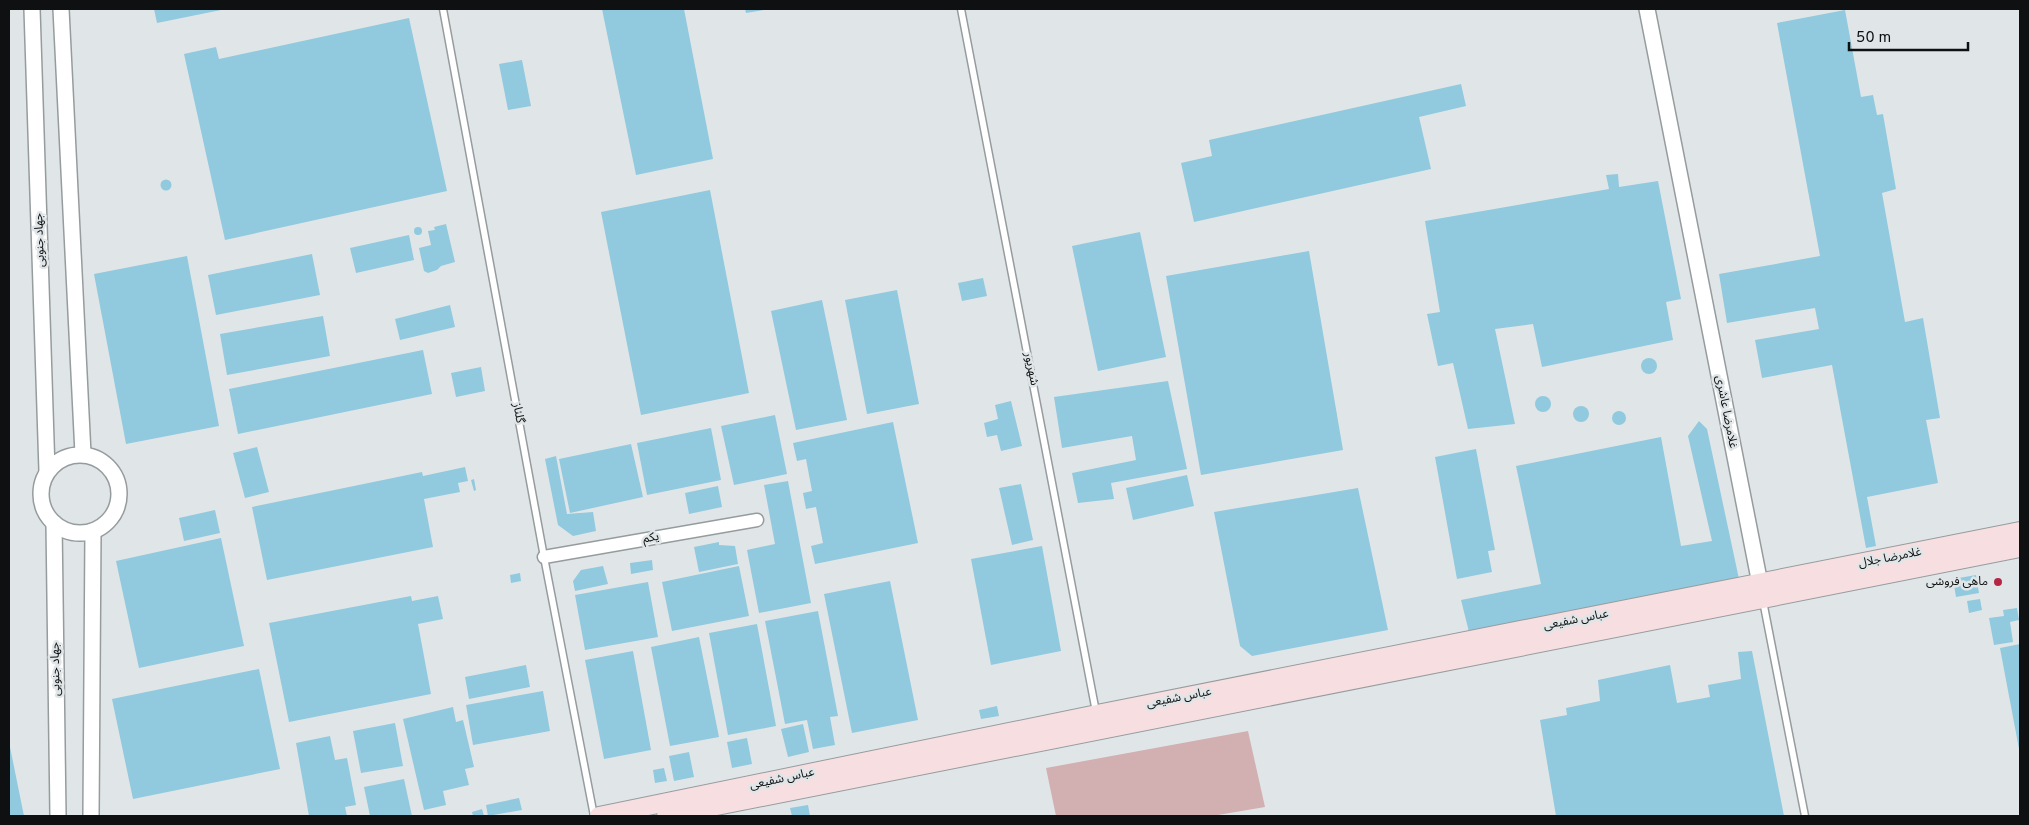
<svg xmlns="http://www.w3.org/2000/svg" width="2029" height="825" font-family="Overpass,'Noto Sans Arabic',sans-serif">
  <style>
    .green { fill: #d2afb1 }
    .building { fill: #91c9de }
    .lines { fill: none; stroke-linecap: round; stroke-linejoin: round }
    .service-casing { stroke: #969c9e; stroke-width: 9 }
    .minor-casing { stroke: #969c9e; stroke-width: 15 }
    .tertiary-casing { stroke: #969c9e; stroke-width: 18 }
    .secondary-casing { stroke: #969c9e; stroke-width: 20 }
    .service { stroke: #fff; stroke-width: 6 }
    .minor { stroke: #fff; stroke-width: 12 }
    .tertiary { stroke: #fff; stroke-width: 15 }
    .secondary { stroke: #f7dee0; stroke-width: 18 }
    .poi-dot { fill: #b72546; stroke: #e0e6e8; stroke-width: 2 }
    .labels { text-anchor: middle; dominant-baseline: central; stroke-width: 5; stroke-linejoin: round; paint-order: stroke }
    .street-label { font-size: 12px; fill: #0e1011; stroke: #e0e6e8 }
    .poi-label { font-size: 12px; fill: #0e1011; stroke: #e0e6e8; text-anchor: end }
  </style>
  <rect width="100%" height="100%" fill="#e0e6e8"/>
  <path class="green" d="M 1248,731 L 1265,807 L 1212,816 L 1056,816 L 1046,768 Z"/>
  <g class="building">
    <path d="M 154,9 L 221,9 L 221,10 L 157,23 Z"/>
    <path d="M 602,9 L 684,9 L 713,159 L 636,175 Z"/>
    <path d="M 745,9 L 764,9 L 764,10 L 746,13 Z"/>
    <path d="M 1845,10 L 1861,97 L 1873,95 L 1877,115 L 1883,114 L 1896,189 L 1882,193 L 1905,322 L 1923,318 L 1940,418 L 1926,420 L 1938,483 L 1867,497 L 1876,546 L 1866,548 L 1832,365 L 1762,378 L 1755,340 L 1819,329 L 1815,308 L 1727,323 L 1719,274 L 1820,256 L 1777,23 Z"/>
    <path d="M 409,18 L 447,191 L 225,240 L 184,54 L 216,47 L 219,59 Z"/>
    <path d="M 522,60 L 531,106 L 508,110 L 499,64 Z"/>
    <path d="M 1461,84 L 1466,106 L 1419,117 L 1431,169 L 1194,222 L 1181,163 L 1212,156 L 1209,140 Z"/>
    <path d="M 1618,174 L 1619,187 L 1658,181 L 1681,299 L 1666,302 L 1673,340 L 1542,367 L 1533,324 L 1495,329 L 1515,424 L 1468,429 L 1453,363 L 1438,366 L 1427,314 L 1440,312 L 1425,221 L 1609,189 L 1606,175 Z"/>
    <circle cx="166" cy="185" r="5.5"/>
    <path d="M 710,190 L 749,393 L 641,415 L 601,212 Z"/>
    <path d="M 446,224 L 455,262 L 441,266 L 437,270 L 428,273 L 424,271 L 419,248 L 431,245 L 428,231 L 435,230 L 434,227 Z"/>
    <circle cx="418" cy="231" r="4"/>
    <path d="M 1140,232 L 1166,357 L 1098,371 L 1072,246 Z"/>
    <path d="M 409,235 L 414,260 L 356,273 L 350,248 Z"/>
    <path d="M 1309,251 L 1343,450 L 1201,475 L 1166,276 Z"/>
    <path d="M 312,254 L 320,295 L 216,315 L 208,275 Z"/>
    <path d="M 187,256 L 219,426 L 126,444 L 94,274 Z"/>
    <path d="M 983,278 L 987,296 L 962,301 L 958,283 Z"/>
    <path d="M 897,290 L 919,404 L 867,414 L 845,300 Z"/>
    <path d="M 822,300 L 847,420 L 796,430 L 771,311 Z"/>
    <path d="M 450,305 L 455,327 L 400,340 L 395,319 Z"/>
    <path d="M 323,316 L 330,356 L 227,375 L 220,334 Z"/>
    <path d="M 423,350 L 432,394 L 238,434 L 229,389 Z"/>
    <circle cx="1649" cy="366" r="8"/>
    <path d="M 481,367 L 485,391 L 456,397 L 451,373 Z"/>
    <path d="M 1168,381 L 1187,469 L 1111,483 L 1114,499 L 1078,503 L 1072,473 L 1136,460 L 1132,436 L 1062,448 L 1054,397 Z"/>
    <circle cx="1543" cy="404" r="8"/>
    <path d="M 1011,401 L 1022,446 L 1001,451 L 997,435 L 987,437 L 984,423 L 998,419 L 995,405 Z"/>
    <circle cx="1581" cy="414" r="8"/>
    <circle cx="1619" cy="418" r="7"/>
    <path d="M 775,415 L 787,474 L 734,485 L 721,426 Z"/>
    <path d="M 1699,421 L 1707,429 L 1739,579 L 1469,632 L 1461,600 L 1541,584 L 1516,466 L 1661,437 L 1681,546 L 1712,541 L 1688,436 Z"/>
    <path d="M 893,422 L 918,543 L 815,564 L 811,546 L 823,543 L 816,507 L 806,509 L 803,493 L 812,491 L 806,459 L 797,461 L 793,443 Z"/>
    <path d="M 711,428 L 721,480 L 647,495 L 637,443 Z"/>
    <path d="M 631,444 L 643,497 L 570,513 L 559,459 Z"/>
    <path d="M 257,447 L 269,492 L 245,498 L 233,453 Z"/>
    <path d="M 1476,449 L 1495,550 L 1488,551 L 1492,572 L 1457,579 L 1435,457 Z"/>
    <path d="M 556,456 L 567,514 L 593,512 L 596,531 L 573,536 L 558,525 L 545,459 Z"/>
    <path d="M 465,467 L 468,481 L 458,483 L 460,492 L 424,499 L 433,547 L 267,580 L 252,507 L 422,472 L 423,476 Z"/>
    <path d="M 1187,475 L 1194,506 L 1133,520 L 1126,488 Z"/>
    <path d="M 474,479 L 476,490 L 474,491 L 471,480 Z"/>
    <path d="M 788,481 L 811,603 L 759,613 L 747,550 L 775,544 L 764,485 Z"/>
    <path d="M 1021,484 L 1033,540 L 1012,545 L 999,488 Z"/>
    <path d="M 718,486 L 722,507 L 689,514 L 685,493 Z"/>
    <path d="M 1358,488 L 1388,630 L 1252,656 L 1240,646 L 1214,512 Z"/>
    <path d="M 215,510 L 220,533 L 184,541 L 179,518 Z"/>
    <path d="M 221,538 L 244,646 L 139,668 L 116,561 Z"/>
    <path d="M 719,542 L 719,545 L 735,546 L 738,564 L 699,572 L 694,547 Z"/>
    <path d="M 1042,546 L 1061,651 L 991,665 L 971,559 Z"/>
    <path d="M 652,560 L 653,570 L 631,574 L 630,563 Z"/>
    <path d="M 603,566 L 608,584 L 575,591 L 573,581 L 581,570 Z"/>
    <path d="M 739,566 L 749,616 L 672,631 L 662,582 Z"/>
    <path d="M 520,573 L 521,581 L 511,583 L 510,575 Z"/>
    <path d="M 1976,575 L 1979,593 L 1956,597 L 1953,579 Z"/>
    <path d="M 890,581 L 918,720 L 852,733 L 824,594 Z"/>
    <path d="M 648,582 L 658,637 L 585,650 L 575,595 Z"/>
    <path d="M 411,596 L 412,601 L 438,596 L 443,619 L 418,624 L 431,694 L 289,722 L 269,623 Z"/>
    <path d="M 1980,599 L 1982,610 L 1969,613 L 1967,601 Z"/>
    <path d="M 2017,608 L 2019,620 L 2010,622 L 2013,642 L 1994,645 L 1989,618 L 2004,616 L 2003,610 Z"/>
    <path d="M 818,611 L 838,716 L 830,717 L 835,745 L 813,749 L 807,720 L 785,724 L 765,621 Z"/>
    <path d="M 757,624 L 776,726 L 728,735 L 709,633 Z"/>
    <path d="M 699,637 L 719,737 L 670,746 L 651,647 Z"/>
    <path d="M 2020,644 L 2020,749 L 2019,749 L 2000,648 Z"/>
    <path d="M 633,651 L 651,750 L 604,759 L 585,660 Z"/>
    <path d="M 1752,651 L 1784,816 L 1556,816 L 1540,720 L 1567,715 L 1566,708 L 1600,701 L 1598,680 L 1670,665 L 1677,703 L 1710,697 L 1708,685 L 1741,679 L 1738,652 Z"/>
    <path d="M 526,665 L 530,687 L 469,699 L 465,677 Z"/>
    <path d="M 259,669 L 280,769 L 133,799 L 112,699 Z"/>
    <path d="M 543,691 L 550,731 L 473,745 L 466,705 Z"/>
    <path d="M 997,706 L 999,716 L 981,719 L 979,710 Z"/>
    <path d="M 453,707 L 456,722 L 463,720 L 474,767 L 465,769 L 469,785 L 443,791 L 446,805 L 424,810 L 403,719 Z"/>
    <path d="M 395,723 L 403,766 L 361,773 L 353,731 Z"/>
    <path d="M 803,724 L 809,752 L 788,757 L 781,729 Z"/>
    <path d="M 330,736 L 335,760 L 347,758 L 356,805 L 345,807 L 347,816 L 309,816 L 296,743 Z"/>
    <path d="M 747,738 L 752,764 L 732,768 L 727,742 Z"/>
    <path d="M 9,747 L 10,747 L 24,816 L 9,816 Z"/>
    <path d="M 689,752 L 694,777 L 674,781 L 669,756 Z"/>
    <path d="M 664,768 L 667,781 L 655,783 L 653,770 Z"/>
    <path d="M 404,779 L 412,816 L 370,816 L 364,787 Z"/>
    <path d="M 519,798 L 522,810 L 488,816 L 486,805 Z"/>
    <path d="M 808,805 L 810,816 L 792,816 L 790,808 Z"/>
    <path d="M 482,809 L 484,816 L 473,816 L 472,812 Z"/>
  </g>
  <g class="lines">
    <defs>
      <g id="service">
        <path d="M 443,9 L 544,557 L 594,816"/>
        <path d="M 961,9 L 1096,712"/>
        <path d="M 1763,601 L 1805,816"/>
      </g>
      <path id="minor" d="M 544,557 L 757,520"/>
      <g id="tertiary">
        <path d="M 32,9 L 47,471"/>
        <path d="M 61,9 L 83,454"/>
        <path d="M 1647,9 L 1762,594"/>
        <circle cx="80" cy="494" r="39"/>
        <path d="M 54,523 L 58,816"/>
        <path d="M 91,816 L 93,531"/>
      </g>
      <g id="secondary">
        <path d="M 599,816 L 1097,714 L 2020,531"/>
        <path d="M 666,816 L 2020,548"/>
      </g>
    </defs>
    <use href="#service" class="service-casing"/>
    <use href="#minor" class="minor-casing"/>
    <use href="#tertiary" class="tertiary-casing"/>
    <use href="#secondary" class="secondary-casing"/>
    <use href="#service" class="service"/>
    <use href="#minor" class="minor"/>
    <use href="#tertiary" class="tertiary"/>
    <use href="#secondary" class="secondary"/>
  </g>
  <circle class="poi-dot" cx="1998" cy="582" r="5"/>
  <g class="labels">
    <g class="street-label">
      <text transform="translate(40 240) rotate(-92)">جهاد جنوبی</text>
      <text transform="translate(1031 369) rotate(79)">شهریور</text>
      <text transform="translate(1726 412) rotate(79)">غلامرضا عاشری</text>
      <text transform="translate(518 413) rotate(80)">گلناز</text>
      <text transform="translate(651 538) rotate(-10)">یکم</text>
      <text transform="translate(1890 558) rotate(-11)">غلامرضا جلال</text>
      <text transform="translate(1576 620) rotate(-11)">عباس شفیعی</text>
      <text transform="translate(56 669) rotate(-91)">جهاد جنوبی</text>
      <text transform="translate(1179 698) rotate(-11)">عباس شفیعی</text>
      <text transform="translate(782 779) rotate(-12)">عباس شفیعی</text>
    </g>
    <g class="poi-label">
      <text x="1988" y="582">ماهی فروشی</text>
    </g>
  </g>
  <rect width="2029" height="825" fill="none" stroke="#0e1011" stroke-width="20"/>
  <path d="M1849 42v8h119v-8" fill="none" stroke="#0e1011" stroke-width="2.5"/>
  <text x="1856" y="42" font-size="15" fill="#0e1011" stroke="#e0e6e8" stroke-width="4" paint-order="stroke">50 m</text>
</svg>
